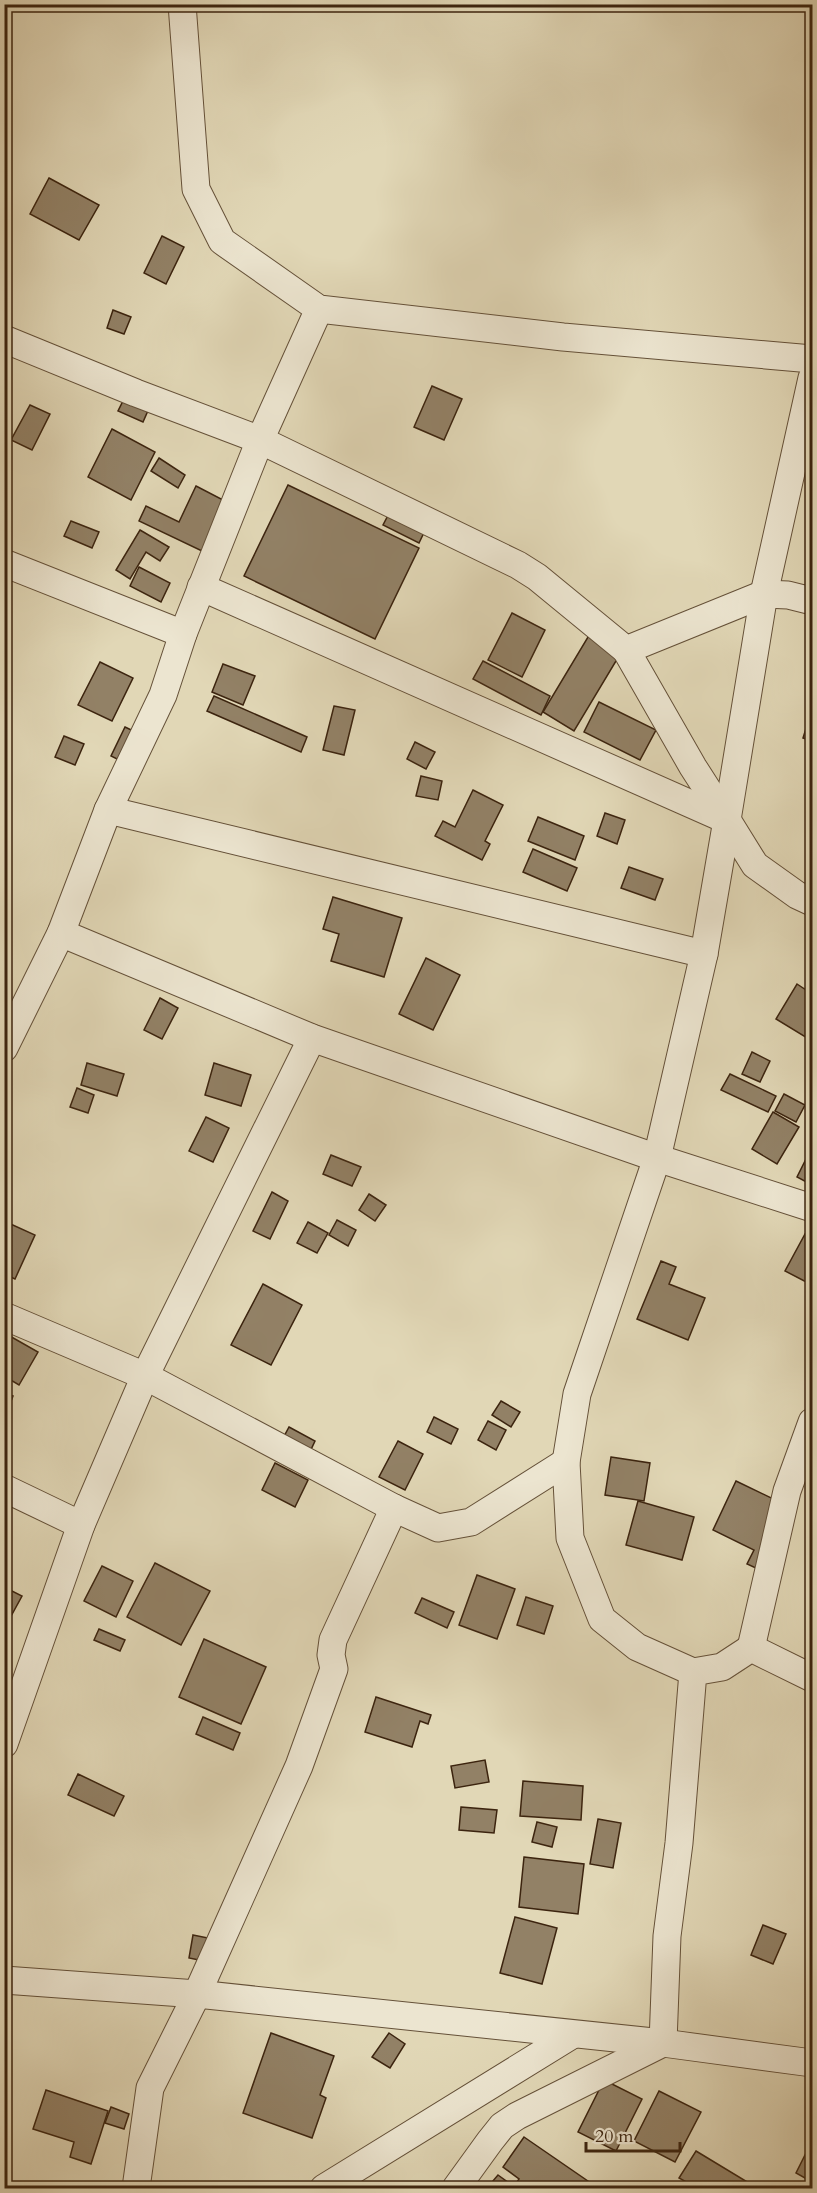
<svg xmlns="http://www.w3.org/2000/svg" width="817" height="2193" font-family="Cardo,serif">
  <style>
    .building { fill: #928166; stroke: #3c240f; stroke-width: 1.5 }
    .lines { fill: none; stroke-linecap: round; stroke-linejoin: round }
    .street-casing { stroke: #655139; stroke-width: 29 }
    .street { stroke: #ece5d0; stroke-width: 27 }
  </style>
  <rect width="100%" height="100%" fill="#e1d7b6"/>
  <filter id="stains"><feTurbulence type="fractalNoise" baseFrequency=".00333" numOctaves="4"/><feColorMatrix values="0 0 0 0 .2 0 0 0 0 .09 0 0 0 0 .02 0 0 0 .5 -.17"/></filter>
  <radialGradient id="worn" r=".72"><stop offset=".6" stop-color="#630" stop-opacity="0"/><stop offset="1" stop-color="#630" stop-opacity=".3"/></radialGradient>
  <g class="building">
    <path d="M 49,178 L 99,205 L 79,240 L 30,214 Z"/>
    <path d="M 162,236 L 184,247 L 166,284 L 144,273 Z"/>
    <path d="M 113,310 L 131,317 L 124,334 L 107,328 Z"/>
    <path d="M 432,386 L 462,399 L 444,440 L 414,427 Z"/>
    <path d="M 126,395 L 150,406 L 143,422 L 118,411 Z"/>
    <path d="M 30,405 L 50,414 L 32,450 L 11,440 Z"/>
    <path d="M 112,429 L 155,452 L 131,500 L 88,477 Z"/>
    <path d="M 159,458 L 185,475 L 178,488 L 151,471 Z"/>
    <path d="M 288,485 L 419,548 L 375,639 L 244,576 Z"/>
    <path d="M 196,486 L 227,502 L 202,551 L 139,521 L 146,506 L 179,522 Z"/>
    <path d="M 394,504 L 429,522 L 419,543 L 383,525 Z"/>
    <path d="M 71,521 L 99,532 L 92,548 L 64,536 Z"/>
    <path d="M 140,530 L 169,547 L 160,561 L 146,552 L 130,579 L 116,570 Z"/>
    <path d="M 139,567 L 170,583 L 161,602 L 130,586 Z"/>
    <path d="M 512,613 L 545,630 L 522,677 L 488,660 Z"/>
    <path d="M 597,622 L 628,641 L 574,731 L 543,712 Z"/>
    <path d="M 483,661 L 550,696 L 541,715 L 473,679 Z"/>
    <path d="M 100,662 L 133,678 L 112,721 L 78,705 Z"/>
    <path d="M 223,664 L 255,676 L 243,705 L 212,692 Z"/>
    <path d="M 214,696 L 307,737 L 301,752 L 207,711 Z"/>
    <path d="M 599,702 L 656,730 L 640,760 L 584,732 Z"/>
    <path d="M 334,706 L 355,710 L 344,755 L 323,750 Z"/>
    <path d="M 809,719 L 812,720 L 812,741 L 803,738 Z"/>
    <path d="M 125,727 L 144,736 L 129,765 L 111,756 Z"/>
    <path d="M 64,736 L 84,744 L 75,765 L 55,757 Z"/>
    <path d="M 415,742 L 435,752 L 426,769 L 407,759 Z"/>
    <path d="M 421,776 L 442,781 L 438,800 L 416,796 Z"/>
    <path d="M 473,790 L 503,805 L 485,841 L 490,844 L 482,860 L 435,836 L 443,821 L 455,827 Z"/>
    <path d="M 605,813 L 625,820 L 617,844 L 597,836 Z"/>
    <path d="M 538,817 L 584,836 L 575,860 L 528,841 Z"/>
    <path d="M 533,849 L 577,868 L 567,891 L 523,872 Z"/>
    <path d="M 629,867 L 663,879 L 655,900 L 621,888 Z"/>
    <path d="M 333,897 L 402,918 L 384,977 L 331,961 L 339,934 L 323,929 Z"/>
    <path d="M 426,958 L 460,975 L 433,1030 L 399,1014 Z"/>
    <path d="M 797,984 L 812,994 L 812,1041 L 776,1019 Z"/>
    <path d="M 160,998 L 178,1008 L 162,1039 L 144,1030 Z"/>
    <path d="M 752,1052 L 770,1061 L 760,1082 L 742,1074 Z"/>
    <path d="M 87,1063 L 124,1074 L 117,1096 L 81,1085 Z"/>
    <path d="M 214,1063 L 251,1075 L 241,1106 L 205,1095 Z"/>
    <path d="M 730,1074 L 776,1096 L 768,1112 L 721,1090 Z"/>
    <path d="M 77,1088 L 94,1095 L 88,1113 L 70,1107 Z"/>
    <path d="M 784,1094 L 805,1105 L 796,1122 L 775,1111 Z"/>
    <path d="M 773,1112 L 799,1127 L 777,1164 L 752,1149 Z"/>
    <path d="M 206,1117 L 229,1128 L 213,1162 L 189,1151 Z"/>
    <path d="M 812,1147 L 812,1185 L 797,1177 Z"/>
    <path d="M 331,1155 L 361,1167 L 352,1186 L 323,1174 Z"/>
    <path d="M 272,1192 L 288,1201 L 270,1239 L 253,1231 Z"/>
    <path d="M 369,1194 L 386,1205 L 375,1221 L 359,1210 Z"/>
    <path d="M 337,1220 L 356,1230 L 348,1246 L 329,1235 Z"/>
    <path d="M 4,1221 L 35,1235 L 15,1279 L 4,1274 Z"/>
    <path d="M 308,1222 L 328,1233 L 317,1253 L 297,1243 Z"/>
    <path d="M 805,1234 L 812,1238 L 812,1285 L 785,1271 Z"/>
    <path d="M 661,1261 L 676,1267 L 669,1284 L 705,1298 L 688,1340 L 637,1319 Z"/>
    <path d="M 263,1284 L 302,1305 L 271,1365 L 231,1345 Z"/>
    <path d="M 8,1335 L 38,1352 L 19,1385 L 4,1376 L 4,1341 Z"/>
    <path d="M 4,1393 L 13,1396 L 7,1412 L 4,1411 Z"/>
    <path d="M 501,1401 L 520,1412 L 511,1427 L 492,1415 Z"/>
    <path d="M 434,1417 L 458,1429 L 451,1444 L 427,1432 Z"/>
    <path d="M 488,1421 L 506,1430 L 496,1450 L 478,1440 Z"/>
    <path d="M 289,1427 L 315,1441 L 307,1458 L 280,1444 Z"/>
    <path d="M 398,1441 L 423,1454 L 405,1490 L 379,1477 Z"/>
    <path d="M 611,1457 L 650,1463 L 644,1501 L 605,1495 Z"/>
    <path d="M 275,1463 L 308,1480 L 295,1507 L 262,1490 Z"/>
    <path d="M 736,1481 L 788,1506 L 758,1569 L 747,1564 L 754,1550 L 713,1530 Z"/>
    <path d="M 638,1501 L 694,1517 L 682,1560 L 626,1545 Z"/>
    <path d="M 155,1563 L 210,1591 L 181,1645 L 127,1617 Z"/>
    <path d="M 102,1566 L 133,1581 L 116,1617 L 84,1601 Z"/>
    <path d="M 477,1575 L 515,1589 L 497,1639 L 459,1625 Z"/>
    <path d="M 4,1587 L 22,1596 L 4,1629 Z"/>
    <path d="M 526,1597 L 553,1606 L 544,1634 L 517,1625 Z"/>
    <path d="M 422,1598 L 454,1612 L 447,1628 L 415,1613 Z"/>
    <path d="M 99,1629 L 125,1640 L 120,1651 L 94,1640 Z"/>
    <path d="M 204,1639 L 266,1667 L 241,1724 L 179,1697 Z"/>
    <path d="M 376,1697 L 431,1715 L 428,1724 L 420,1721 L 412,1747 L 365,1732 Z"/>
    <path d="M 203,1717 L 240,1733 L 233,1750 L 196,1734 Z"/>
    <path d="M 485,1760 L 489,1782 L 455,1788 L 451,1766 Z"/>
    <path d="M 78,1774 L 124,1796 L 114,1816 L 68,1795 Z"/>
    <path d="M 523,1781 L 583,1786 L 581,1820 L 520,1816 Z"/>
    <path d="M 461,1807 L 497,1810 L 494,1833 L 459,1830 Z"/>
    <path d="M 598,1819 L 621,1823 L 613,1868 L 590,1864 Z"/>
    <path d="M 537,1822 L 557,1827 L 552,1847 L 532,1842 Z"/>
    <path d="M 524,1857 L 584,1864 L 578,1914 L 519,1907 Z"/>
    <path d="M 515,1917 L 557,1928 L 542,1984 L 500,1973 Z"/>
    <path d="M 763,1925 L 786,1934 L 773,1964 L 751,1955 Z"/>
    <path d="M 193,1935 L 213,1939 L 209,1962 L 189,1958 Z"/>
    <path d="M 271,2033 L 334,2056 L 320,2095 L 326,2098 L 312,2138 L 243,2113 Z"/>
    <path d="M 389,2033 L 405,2044 L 390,2068 L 372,2057 Z"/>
    <path d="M 604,2080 L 642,2099 L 616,2151 L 578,2132 Z"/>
    <path d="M 46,2090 L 108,2111 L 91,2164 L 70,2157 L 74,2142 L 33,2129 Z"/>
    <path d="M 659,2091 L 701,2112 L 675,2162 L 634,2141 Z"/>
    <path d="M 111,2107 L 129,2114 L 124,2129 L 105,2123 Z"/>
    <path d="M 524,2137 L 598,2188 L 513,2188 L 519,2179 L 503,2167 Z"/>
    <path d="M 696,2151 L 754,2186 L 753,2188 L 697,2188 L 679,2178 Z"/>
    <path d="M 806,2153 L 812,2156 L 812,2182 L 796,2173 Z"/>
    <path d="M 498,2175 L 513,2186 L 511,2188 L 487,2188 Z"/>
  </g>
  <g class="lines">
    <defs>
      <g id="street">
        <path d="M 182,4 L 196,189 L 222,241 L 319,309 L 563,337 L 812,359"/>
        <path d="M 4,339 L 136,393 L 260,440 L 518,565 L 537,577 L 626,650 L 764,594 L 788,595 L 812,601"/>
        <path d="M 4,563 L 183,634"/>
        <path d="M 201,587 L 727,820 L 755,865 L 797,895 L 812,902"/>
        <path d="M 626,650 L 693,767 L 727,820 L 704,954 L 657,1158 L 577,1394 L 566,1462 L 570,1538 L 602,1619 L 637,1647 L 693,1672"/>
        <path d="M 108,810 L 704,954"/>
        <path d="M 727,820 L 764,594 L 812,378"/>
        <path d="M 61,933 L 312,1038 L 657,1158 L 812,1208"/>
        <path d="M 4,1048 L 61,933 L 108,810 L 163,695 L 183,634 L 260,440 L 319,309"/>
        <path d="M 4,1316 L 145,1376 L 394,1508 L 438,1528 L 471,1522 L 566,1462"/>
        <path d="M 4,1488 L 81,1525"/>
        <path d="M 751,1648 L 787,1491 L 812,1422"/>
        <path d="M 4,1744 L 81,1525 L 145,1376 L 312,1038"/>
        <path d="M 4,1980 L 197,1994 L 663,2043 L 812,2063"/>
        <path d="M 136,2188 L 150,2088 L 197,1994 L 299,1766 L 334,1669 L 331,1655 L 333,1640 L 394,1508"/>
        <path d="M 324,2188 L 572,2035"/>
        <path d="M 456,2188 L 490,2141 L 502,2126 L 517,2116 L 663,2043 L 667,1936 L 679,1843 L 693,1672 L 722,1667 L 751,1648 L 812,1678"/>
      </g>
    </defs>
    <use href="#street" class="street-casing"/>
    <use href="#street" class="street"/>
  </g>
  <rect width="817" height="2193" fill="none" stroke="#e1d7b6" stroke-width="24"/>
  <rect x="6" y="6" width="805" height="2181" fill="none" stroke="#3c240f" stroke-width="3"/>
  <rect x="12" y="12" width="793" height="2169" fill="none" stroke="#3c240f" stroke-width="1.5"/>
  <path d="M586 2142v9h94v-9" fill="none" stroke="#3c240f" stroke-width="3"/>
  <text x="595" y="2142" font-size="18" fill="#3c240f" stroke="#ece5d0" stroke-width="4.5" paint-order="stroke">20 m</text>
  <rect width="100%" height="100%" filter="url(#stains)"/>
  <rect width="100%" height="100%" fill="url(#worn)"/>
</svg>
